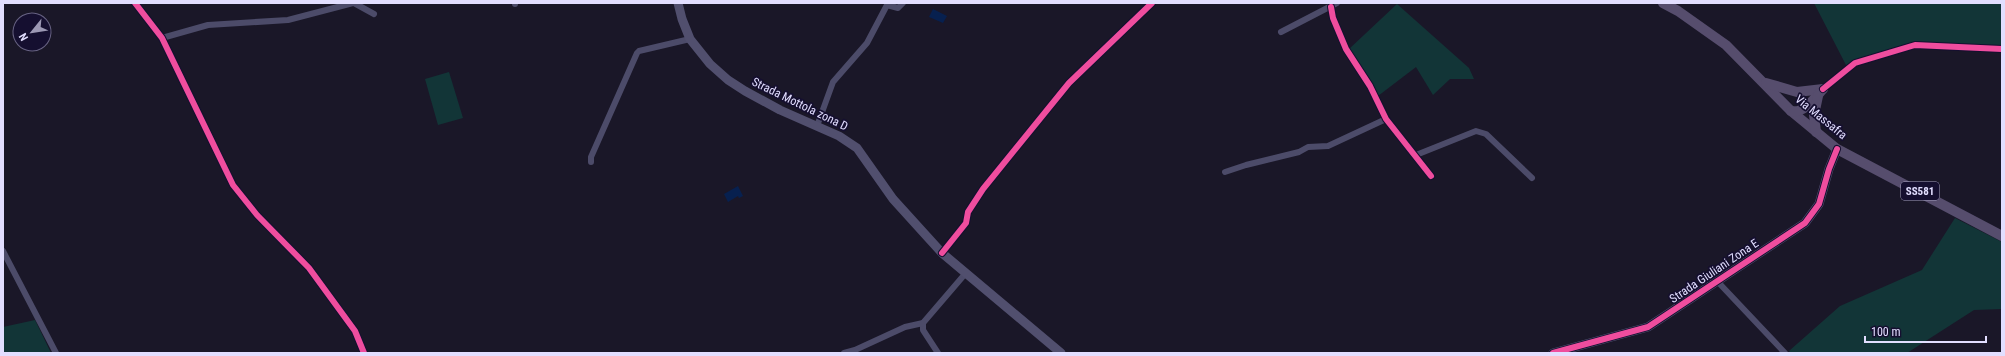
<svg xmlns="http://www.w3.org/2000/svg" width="2005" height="356" font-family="'Roboto Condensed',sans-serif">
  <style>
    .green { fill: #123537 }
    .water { fill: #07204f }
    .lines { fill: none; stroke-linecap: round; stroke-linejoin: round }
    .street { stroke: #4c4b69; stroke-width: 6 }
    .secondary { stroke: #514f6e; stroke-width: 9 }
    .primary { stroke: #564d6d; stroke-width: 10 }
    .cycleway-casing { stroke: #150f30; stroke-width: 8 }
    .cycleway { stroke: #ef4d9e; stroke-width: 6 }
    .labels { text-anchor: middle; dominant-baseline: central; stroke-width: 3.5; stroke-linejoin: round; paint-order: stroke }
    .shield { fill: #150f30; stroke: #a4a0c1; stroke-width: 1 }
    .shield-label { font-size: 11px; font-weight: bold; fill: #e2deff }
    .street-label { font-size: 12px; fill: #e2deff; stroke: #150f30 }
  </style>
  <rect width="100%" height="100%" fill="#1a1728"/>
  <g class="green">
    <path d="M 1814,3 L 2002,3 L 2002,48 L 1902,47 L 1846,65 Z"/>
    <path d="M 1397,4 L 1469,68 L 1474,79 L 1450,79 L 1433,95 L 1416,67 L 1378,96 L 1348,50 Z"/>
    <path d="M 449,72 L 463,118 L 438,125 L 425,79 Z"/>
    <path d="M 1955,218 L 2002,242 L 2002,309 L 1974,310 L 1907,353 L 1791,353 L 1789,351 L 1840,306 L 1922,270 Z"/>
    <path d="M 35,320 L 51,353 L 3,353 L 3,327 Z"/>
  </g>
  <g class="water">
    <path d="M 933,9 L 947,16 L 943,23 L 929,17 Z"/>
    <path d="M 738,186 L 743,196 L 739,198 L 738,196 L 728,202 L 724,194 Z"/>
  </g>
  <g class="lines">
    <g class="street">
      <path d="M 135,3 L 162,38 L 233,185 L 257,215 L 309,268 L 355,331 L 364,353"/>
      <path d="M 354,3 L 374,14"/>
      <path d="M 515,4 L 515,3"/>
      <path d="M 1331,7 L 1333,18 L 1346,49 L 1370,86 L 1386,119 L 1431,176"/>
      <path d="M 1281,32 L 1337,3"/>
      <path d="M 162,38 L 208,25 L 288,20 L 353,3"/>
      <path d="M 1823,89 L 1855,63 L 1915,45 L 2002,49"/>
      <path d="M 817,126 L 833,82 L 867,43 L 887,5 L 898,8 L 903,3"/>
      <path d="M 1416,155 L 1476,131 L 1486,134 L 1532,178"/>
      <path d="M 591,162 L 591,157 L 637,53 L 639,51 L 690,39"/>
      <path d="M 1225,172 L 1246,165 L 1299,152 L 1308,147 L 1328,146 L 1386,119"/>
      <path d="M 3,251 L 56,353"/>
      <path d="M 942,253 L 966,223 L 968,212 L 983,189 L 1069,83 L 1152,3"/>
      <path d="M 1718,282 L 1785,353"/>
      <path d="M 923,323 L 923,330 L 938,353"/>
      <path d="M 844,353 L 855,350 L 905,327 L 923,323 L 965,274"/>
    </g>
    <g class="secondary">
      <path d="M 678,3 L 682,19 L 690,39 L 710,64 L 728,80 L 745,91 L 780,110 L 839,136 L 857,148 L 893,199 L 942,253 L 1061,353"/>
      <path d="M 1553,353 L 1648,327 L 1805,223 L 1819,204 L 1829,169 L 1837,149"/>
    </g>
    <g class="primary">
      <path d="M 1663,3 L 1678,11 L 1726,45 L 1791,111 L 1837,149 L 2002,236"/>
      <path d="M 1766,83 L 1797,92 L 1823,89"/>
      <path d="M 1791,111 C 1804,114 1815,98 1823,89"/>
      <path d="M 1816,132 L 1814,115 L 1818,96"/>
    </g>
    <defs>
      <g id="cycleway">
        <path d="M 135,3 L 162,38 L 233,185 L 257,215 L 309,268 L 355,331 L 364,353"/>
        <path d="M 1331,7 L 1333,18 L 1346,49 L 1370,86 L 1386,119 L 1431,176"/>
        <path d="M 1823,89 L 1855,63 L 1915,45 L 2002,49"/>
        <path d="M 942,253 L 966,223 L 968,212 L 983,189 L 1069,83 L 1152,3"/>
        <path d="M 1553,353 L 1648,327 L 1805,223 L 1819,204 L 1829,169 L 1837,149"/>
      </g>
    </defs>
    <use href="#cycleway" class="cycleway-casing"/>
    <use href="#cycleway" class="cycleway"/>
  </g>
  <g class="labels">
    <rect class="shield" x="1901" y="182" width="38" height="18" rx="3"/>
    <g class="shield-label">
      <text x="1920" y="191">SS581</text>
    </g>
    <g class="street-label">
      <text transform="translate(800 104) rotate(26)">Strada Mottola zona D</text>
      <text transform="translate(1821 117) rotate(39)">Via Massafra</text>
      <text transform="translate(1714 271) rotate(-34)">Strada Giuliani Zona E</text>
    </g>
  </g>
  <rect width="2005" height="356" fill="none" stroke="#e2deff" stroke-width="8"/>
  <g transform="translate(32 32) rotate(240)"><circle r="19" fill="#150f30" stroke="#676283"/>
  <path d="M0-3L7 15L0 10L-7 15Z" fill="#9c98b4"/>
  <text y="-6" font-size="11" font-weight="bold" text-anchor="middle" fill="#e2deff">N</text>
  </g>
  <path d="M1865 336v6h121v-6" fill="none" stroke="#e2deff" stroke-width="2"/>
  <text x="1871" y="336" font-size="12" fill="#e2deff" stroke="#150f30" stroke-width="3" paint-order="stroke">100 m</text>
</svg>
